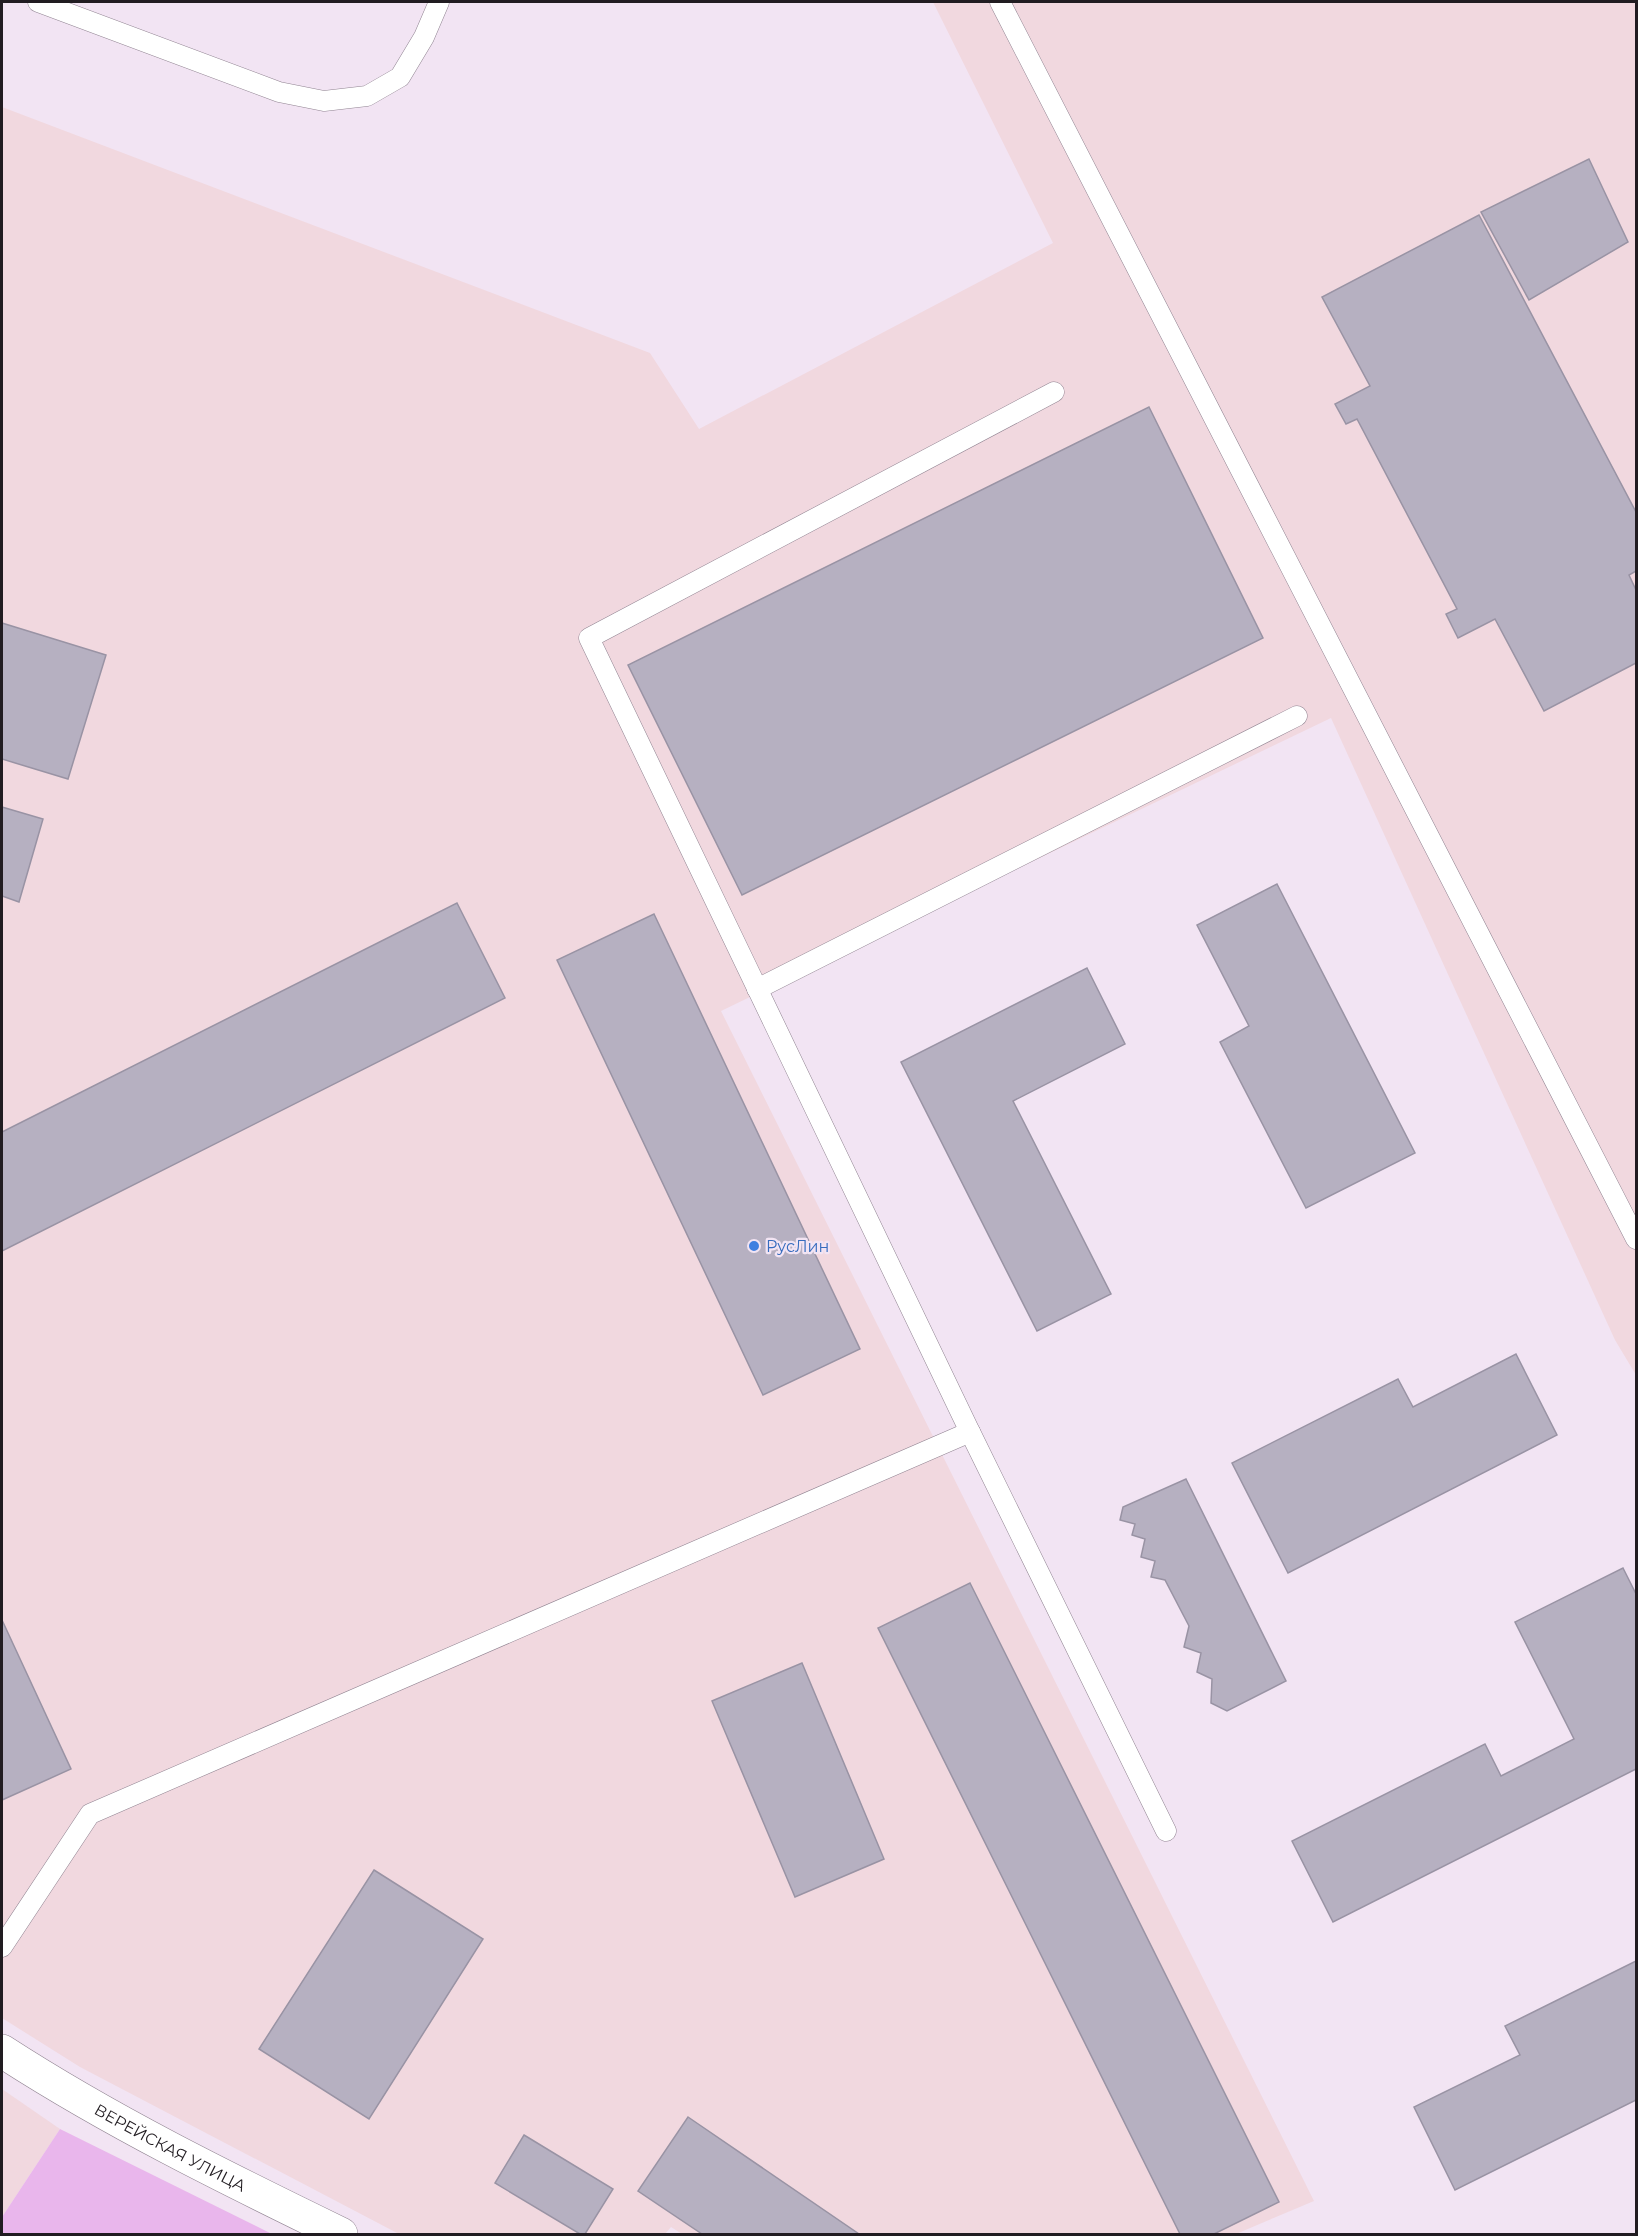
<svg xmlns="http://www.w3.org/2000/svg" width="1638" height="2236" font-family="Montserrat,sans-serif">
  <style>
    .industrial { fill: #f1d8df }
    .green { fill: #e9b6ec }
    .building { fill: #b6b0c1; stroke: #9993a4; stroke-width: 1.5 }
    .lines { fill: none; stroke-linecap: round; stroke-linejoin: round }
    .service-casing { stroke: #918492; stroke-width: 21 }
    .tertiary-casing { stroke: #918492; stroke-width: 34 }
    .service { stroke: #fff; stroke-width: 20 }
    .tertiary { stroke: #fff; stroke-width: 33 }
    .shop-dot { fill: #3f7fe0; stroke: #f2e4f3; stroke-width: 2 }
    .labels { text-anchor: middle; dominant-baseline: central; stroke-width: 4.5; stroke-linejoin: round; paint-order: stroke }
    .shop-label { font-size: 16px; fill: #366cbe; stroke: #f2e4f3; text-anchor: start }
    .street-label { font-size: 16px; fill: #211c21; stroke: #f2e4f3 }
  </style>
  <rect width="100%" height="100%" fill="#f2e4f3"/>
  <g class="industrial">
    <path d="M 933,2 L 1636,2 L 1636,1375 L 1615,1340 L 1331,718 L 721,1011 L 1314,2201 L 1236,2234 L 682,2234 L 671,2227 L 665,2234 L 399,2234 L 80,2067 L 2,2018 L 2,107 L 650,353 L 699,429 L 1053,243 Z"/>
    <path d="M 2,2089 L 60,2129 L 2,2217 Z"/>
  </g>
  <path class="green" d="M 60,2129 L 272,2234 L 2,2234 L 2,2217 Z"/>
  <g class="building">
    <path d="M 1589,159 L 1628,242 L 1529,300 L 1481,212 Z"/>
    <path d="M 1479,215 L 1636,512 L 1636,571 L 1629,575 L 1636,590 L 1636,663 L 1544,711 L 1495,619 L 1458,638 L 1446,614 L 1457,609 L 1357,419 L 1346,424 L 1335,404 L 1370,386 L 1322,297 Z"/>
    <path d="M 1149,407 L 1263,638 L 742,895 L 628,665 Z"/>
    <path d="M 2,623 L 106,655 L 68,779 L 2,759 Z"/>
    <path d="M 2,807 L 43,819 L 19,902 L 2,896 Z"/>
    <path d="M 1277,884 L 1415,1153 L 1306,1208 L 1220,1042 L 1249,1026 L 1197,925 Z"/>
    <path d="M 457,903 L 505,998 L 2,1251 L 2,1132 Z"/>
    <path d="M 654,914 L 860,1349 L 763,1395 L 557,960 Z"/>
    <path d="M 1087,968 L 1125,1044 L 1013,1101 L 1111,1294 L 1037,1331 L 901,1062 Z"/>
    <path d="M 1516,1354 L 1557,1435 L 1288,1573 L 1232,1463 L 1398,1379 L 1413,1407 Z"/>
    <path d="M 1186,1479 L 1286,1681 L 1227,1711 L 1211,1703 L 1212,1679 L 1197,1672 L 1201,1653 L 1184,1647 L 1189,1626 L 1165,1580 L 1151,1577 L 1155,1561 L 1141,1557 L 1145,1539 L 1132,1535 L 1135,1524 L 1120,1520 L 1123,1507 Z"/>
    <path d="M 1623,1568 L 1636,1594 L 1636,1769 L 1333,1922 L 1292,1841 L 1485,1744 L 1501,1776 L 1574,1739 L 1515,1622 Z"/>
    <path d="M 970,1583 L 1279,2202 L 1214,2234 L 1180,2234 L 878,1628 Z"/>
    <path d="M 2,1620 L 71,1769 L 2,1800 Z"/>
    <path d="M 802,1663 L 884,1859 L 795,1897 L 712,1701 Z"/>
    <path d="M 374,1870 L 483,1939 L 369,2119 L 259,2049 Z"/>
    <path d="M 1636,1961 L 1636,2100 L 1455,2190 L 1414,2107 L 1520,2055 L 1505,2026 Z"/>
    <path d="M 688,2117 L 859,2234 L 702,2234 L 638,2191 Z"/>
    <path d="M 524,2135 L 613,2189 L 585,2234 L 580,2234 L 495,2183 Z"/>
  </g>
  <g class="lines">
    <defs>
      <g id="service">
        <path d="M 38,2 L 279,92 L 324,101 L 367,96 L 400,77 L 424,37 L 439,2"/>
        <path d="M 1000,2 L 1636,1239"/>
        <path d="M 757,989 L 1297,716"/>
        <path d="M 970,1432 L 1166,1831"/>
        <path d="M 2,1947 L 90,1814 L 970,1432 L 589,638 L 1054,392"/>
      </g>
      <g id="tertiary">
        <path id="s1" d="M 2,2051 C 110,2121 226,2178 341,2234"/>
      </g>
    </defs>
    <use href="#service" class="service-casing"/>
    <use href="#tertiary" class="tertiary-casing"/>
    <use href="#service" class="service"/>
    <use href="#tertiary" class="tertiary"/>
  </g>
  <circle class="shop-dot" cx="754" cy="1246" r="6"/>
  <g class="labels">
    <g class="shop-label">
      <text x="766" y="1246">РусЛин</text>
    </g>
    <g class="street-label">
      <text stroke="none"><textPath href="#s1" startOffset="194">ВЕРЕЙСКАЯ УЛИЦА</textPath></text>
    </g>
  </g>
  <rect width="1638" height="2236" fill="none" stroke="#211c21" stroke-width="6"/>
</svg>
